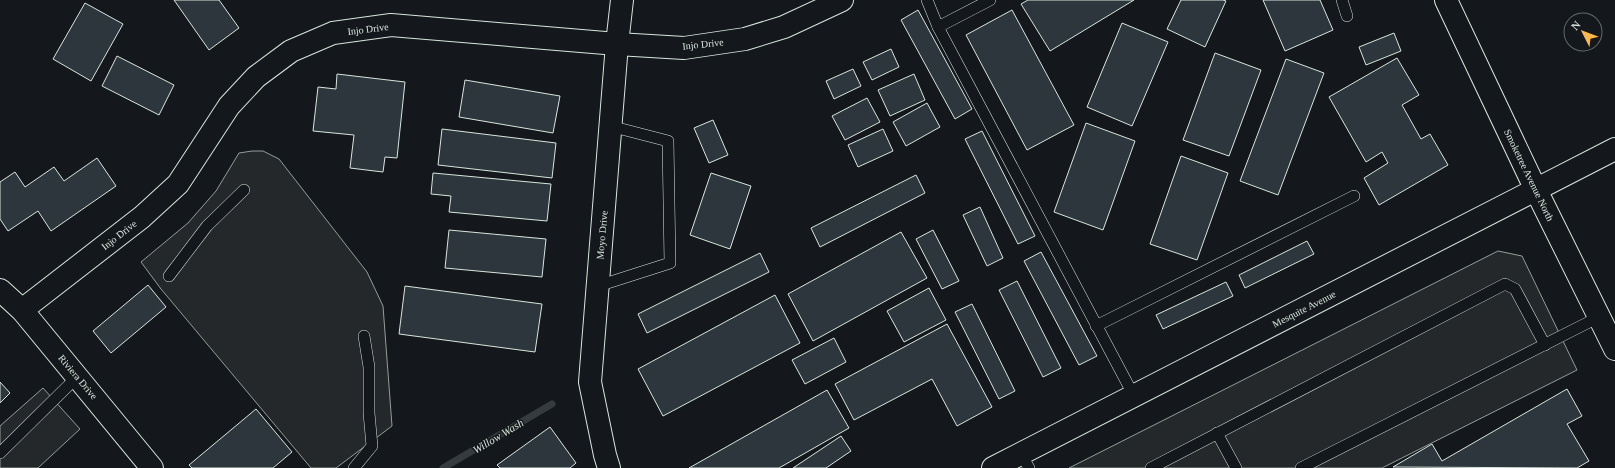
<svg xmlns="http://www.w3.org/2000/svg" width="1615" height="468" font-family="'Times New Roman',serif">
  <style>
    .parking { fill: #24282b; stroke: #939e99 }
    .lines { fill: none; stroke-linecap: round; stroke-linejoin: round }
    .stream { stroke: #363b3e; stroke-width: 7 }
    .building { fill: #2c363c; stroke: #d8e6dc }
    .lane-casing { stroke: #d8e6dc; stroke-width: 12 }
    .street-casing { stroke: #d8e6dc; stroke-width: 24 }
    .secondary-casing { stroke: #d8e6dc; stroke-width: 24 }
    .lane { stroke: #14181c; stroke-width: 11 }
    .street { stroke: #14181c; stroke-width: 22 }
    .secondary { stroke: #14181c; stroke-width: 22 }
    .labels { text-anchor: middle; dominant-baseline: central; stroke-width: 3; stroke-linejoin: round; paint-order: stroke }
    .street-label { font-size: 10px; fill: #d8e6dc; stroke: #14181c }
    .water-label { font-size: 11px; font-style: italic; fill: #d8e6dc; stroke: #14181c }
  </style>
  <rect width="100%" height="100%" fill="#14181c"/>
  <g class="parking">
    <path d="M 252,151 L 263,151 L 279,159 L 367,272 L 383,306 L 392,426 L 336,468 L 311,468 L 161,289 L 141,262 L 188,223 L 216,191 L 239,153 Z"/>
    <path d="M 1498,251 L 1522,256 L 1577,370 L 1382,468 L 1069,468 Z"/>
    <path d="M 43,388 L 80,429 L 38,468 L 0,468 L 0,426 Z"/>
  </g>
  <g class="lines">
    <path class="stream" d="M 443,468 L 552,404"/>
  </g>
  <g class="building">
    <path d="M 174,0 L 219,0 L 239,28 L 209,50 Z"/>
    <path d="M 1028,0 L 1134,0 L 1050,51 L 1021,4 Z"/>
    <path d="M 1181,0 L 1223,0 L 1226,1 L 1205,47 L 1167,29 Z"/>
    <path d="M 1263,0 L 1320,0 L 1333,30 L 1285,51 Z"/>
    <path d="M 85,3 L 123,24 L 91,81 L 53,59 Z"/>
    <path d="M 918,10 L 972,109 L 955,119 L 901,20 Z"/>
    <path d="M 1012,10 L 1074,125 L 1027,150 L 966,35 Z"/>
    <path d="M 1122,23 L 1168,42 L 1132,126 L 1087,107 Z"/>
    <path d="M 1394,33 L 1401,51 L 1366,65 L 1359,47 Z"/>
    <path d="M 891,49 L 899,67 L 872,80 L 863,62 Z"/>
    <path d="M 1215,53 L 1261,70 L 1229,156 L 1183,140 Z"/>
    <path d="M 117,56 L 174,85 L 159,115 L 102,86 Z"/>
    <path d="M 1397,58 L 1419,95 L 1402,105 L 1421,139 L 1430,134 L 1448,165 L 1379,205 L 1364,178 L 1388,163 L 1382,152 L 1366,162 L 1329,97 Z"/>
    <path d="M 1286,59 L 1324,73 L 1278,195 L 1240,181 Z"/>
    <path d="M 853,69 L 861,86 L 834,99 L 826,81 Z"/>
    <path d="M 337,74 L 405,82 L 397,158 L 385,157 L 383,172 L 350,168 L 354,135 L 313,131 L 318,87 L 336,89 Z"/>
    <path d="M 914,74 L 925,100 L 890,116 L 878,90 Z"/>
    <path d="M 465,80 L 560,96 L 553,133 L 459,117 Z"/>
    <path d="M 867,98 L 880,122 L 845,140 L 832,116 Z"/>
    <path d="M 927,103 L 940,127 L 906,146 L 893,122 Z"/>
    <path d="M 713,120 L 728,155 L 709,163 L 694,128 Z"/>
    <path d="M 1086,123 L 1135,141 L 1103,230 L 1054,212 Z"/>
    <path d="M 442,129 L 556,143 L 552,178 L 438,165 Z"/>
    <path d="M 883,129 L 893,151 L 858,167 L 848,145 Z"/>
    <path d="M 982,131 L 1035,236 L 1018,244 L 965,139 Z"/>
    <path d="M 1181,156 L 1228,173 L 1197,260 L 1150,244 Z"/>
    <path d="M 97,158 L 116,186 L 51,231 L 38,211 L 8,231 L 0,219 L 0,182 L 15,172 L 25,187 L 54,167 L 64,181 Z"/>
    <path d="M 433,173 L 551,184 L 547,221 L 449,212 L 451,196 L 431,194 Z"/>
    <path d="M 711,173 L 751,186 L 730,249 L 690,235 Z"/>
    <path d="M 916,175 L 925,193 L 820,247 L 811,228 Z"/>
    <path d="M 980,207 L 1003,258 L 987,266 L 963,215 Z"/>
    <path d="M 449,230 L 546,239 L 542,277 L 445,268 Z"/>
    <path d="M 933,230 L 959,281 L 942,289 L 916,239 Z"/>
    <path d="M 901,232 L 927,278 L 813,341 L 788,294 Z"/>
    <path d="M 1307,241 L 1314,254 L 1245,288 L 1239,275 Z"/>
    <path d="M 1041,252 L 1097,356 L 1079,365 L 1024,261 Z"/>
    <path d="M 760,253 L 769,272 L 647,333 L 638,314 Z"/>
    <path d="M 1017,281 L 1061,368 L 1043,377 L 999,290 Z"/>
    <path d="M 1226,282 L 1233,296 L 1163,329 L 1156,315 Z"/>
    <path d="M 148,285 L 166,307 L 111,353 L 93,331 Z"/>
    <path d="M 405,286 L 542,304 L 535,352 L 399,334 Z"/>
    <path d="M 929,288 L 946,320 L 904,342 L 887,311 Z"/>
    <path d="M 775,295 L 800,343 L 663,416 L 638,369 Z"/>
    <path d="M 972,304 L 1015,391 L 999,399 L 955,312 Z"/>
    <path d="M 947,324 L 992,407 L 957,426 L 932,379 L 854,420 L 835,384 Z"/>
    <path d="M 834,338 L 846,362 L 805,384 L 792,360 Z"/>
    <path d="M 0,382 L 10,393 L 0,403 Z"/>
    <path d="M 1567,389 L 1582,416 L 1567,424 L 1589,461 L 1577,468 L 1393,467 L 1432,444 L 1442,461 Z"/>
    <path d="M 827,390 L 849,428 L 779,468 L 689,468 Z"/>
    <path d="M 256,409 L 292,452 L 273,468 L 192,468 L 189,465 Z"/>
    <path d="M 550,427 L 576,463 L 570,468 L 500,468 L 497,465 Z"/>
    <path d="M 841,436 L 851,451 L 826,468 L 793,468 Z"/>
  </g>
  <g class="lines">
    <defs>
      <g id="lane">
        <path d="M 927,0 L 938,27 L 1134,396"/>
        <path d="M 1342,0 L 1347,16"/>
        <path d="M 938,27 L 990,0"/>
        <path d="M 169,276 L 207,226 L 244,190"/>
        <path d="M 598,286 L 670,263 L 668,141 L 610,126"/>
        <path d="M 1096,326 L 1354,196"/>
        <path d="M 1217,433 L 1236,468"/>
        <path d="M 0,453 L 78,376"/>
        <path d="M 1021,454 L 1029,468"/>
        <path d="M 354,468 L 372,446 L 369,413 L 369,367 L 364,336"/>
        <path d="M 1151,468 L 1505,284 L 1515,289 L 1545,345"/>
        <path d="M 1301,468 L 1599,317"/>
      </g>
      <g id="street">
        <path d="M 0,290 L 22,310 L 152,468"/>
        <path d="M 22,310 L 142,217 L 178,184 L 229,106 L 256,77 L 291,51 L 333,33 L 391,25 L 617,44 L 684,48 L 745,39 L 784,27 L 842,0"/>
        <path d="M 609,468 L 605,455 L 590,382 L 617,44 L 622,0"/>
      </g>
      <g id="secondary">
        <path d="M 1446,0 L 1536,190 L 1615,349"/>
        <path d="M 993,468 L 1615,149"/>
      </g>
    </defs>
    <use href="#lane" class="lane-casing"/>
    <use href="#street" class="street-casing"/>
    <use href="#secondary" class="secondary-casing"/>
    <use href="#lane" class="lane"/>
    <use href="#street" class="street"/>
    <use href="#secondary" class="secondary"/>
  </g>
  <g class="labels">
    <g class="street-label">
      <text transform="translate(368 29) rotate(-7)">Injo Drive</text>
      <text transform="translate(703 44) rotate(-6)">Injo Drive</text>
      <text transform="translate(1529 175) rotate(64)">Smoketree Avenue North</text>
      <text transform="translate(119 235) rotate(-38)">Injo Drive</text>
      <text transform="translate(602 235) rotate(-85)">Moyo Drive</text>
      <text transform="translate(1304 309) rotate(-27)">Mesquite Avenue</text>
      <text transform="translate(78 377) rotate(50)">Riviera Drive</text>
    </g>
    <g class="water-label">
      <text transform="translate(498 436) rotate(-31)">Willow Wash</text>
    </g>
  </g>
  <g transform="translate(1583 32) rotate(312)"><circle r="19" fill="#14181c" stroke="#626a69"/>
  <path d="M0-3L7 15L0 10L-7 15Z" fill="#ffb74d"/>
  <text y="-6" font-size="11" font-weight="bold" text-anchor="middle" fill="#d8e6dc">N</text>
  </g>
</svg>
